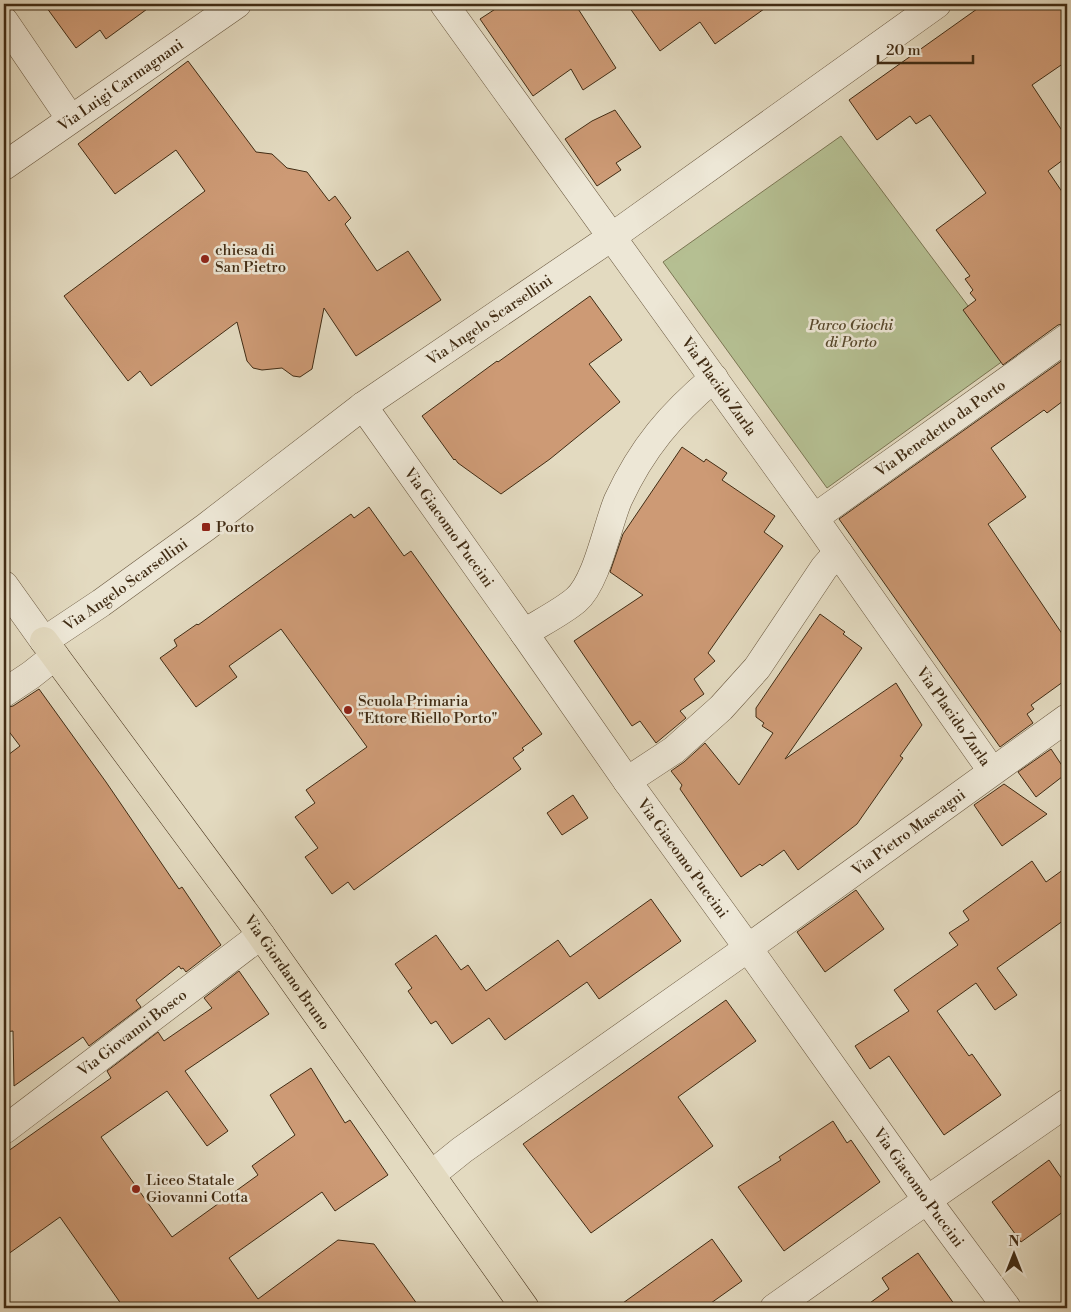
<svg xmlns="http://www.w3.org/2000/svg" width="1071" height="1312" font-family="'Libre Bodoni',serif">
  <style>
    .green { fill: #b5bf92; stroke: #7b7653 }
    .building { fill: #cd9a75; stroke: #412c14 }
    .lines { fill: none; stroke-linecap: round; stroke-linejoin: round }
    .minor-casing { stroke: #6a583f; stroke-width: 29 }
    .major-casing { stroke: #412c14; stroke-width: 29 }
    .minor { stroke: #ede7d6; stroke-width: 28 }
    .major { stroke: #e3dac0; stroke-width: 28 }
    .poi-dot { fill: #8f2418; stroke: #ede7d6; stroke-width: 2 }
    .labels { text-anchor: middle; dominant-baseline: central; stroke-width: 5; stroke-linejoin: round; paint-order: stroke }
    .street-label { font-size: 15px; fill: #412c14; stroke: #ede7d6 }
    .poi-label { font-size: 15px; fill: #412c14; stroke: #ede7d6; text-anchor: start }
    .park-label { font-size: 15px; font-style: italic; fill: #58492d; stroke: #ede7d6 }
  </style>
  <rect width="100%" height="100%" fill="#e3dac0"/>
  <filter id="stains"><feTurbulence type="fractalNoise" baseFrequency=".004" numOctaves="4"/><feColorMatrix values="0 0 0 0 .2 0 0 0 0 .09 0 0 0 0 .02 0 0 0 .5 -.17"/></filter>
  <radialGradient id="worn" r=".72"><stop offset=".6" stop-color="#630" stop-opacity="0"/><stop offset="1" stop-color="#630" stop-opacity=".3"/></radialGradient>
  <path class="green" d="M 841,136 L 1007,358 L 827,488 L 663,262 Z"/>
  <g class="building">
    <path d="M 44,4 L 154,4 L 106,39 L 100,30 L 76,48 Z"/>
    <path d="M 503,4 L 575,4 L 616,68 L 583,90 L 571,69 L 533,96 L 480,19 Z"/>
    <path d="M 627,4 L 771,4 L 715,44 L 700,22 L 660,51 Z"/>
    <path d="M 984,4 L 1067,4 L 1067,61 L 1032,85 L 1067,138 L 1067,157 L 1048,171 L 1067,199 L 1067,323 L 1058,325 L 1003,365 L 963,310 L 976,300 L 970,293 L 973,290 L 965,279 L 970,276 L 936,230 L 986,193 L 930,115 L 916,124 L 910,116 L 877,140 L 849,100 Z"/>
    <path d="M 188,61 L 256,152 L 272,154 L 287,168 L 307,172 L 329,201 L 335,196 L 351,218 L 345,224 L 377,271 L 408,251 L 441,300 L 356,356 L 324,308 L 312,369 L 300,377 L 293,376 L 282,368 L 262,370 L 253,368 L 247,361 L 237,322 L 151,386 L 140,371 L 128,381 L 64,296 L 205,191 L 176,150 L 115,194 L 78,144 Z"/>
    <path d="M 615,110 L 641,147 L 616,163 L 621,170 L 597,186 L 565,139 L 592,121 Z"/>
    <path d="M 590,296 L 622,340 L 589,364 L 620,402 L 550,459 L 501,494 L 458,463 L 455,459 L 454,460 L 422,416 L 497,361 L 498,362 Z"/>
    <path d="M 1067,357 L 1067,398 L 1047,413 L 1044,410 L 991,448 L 1026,497 L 988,524 L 1067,641 L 1067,679 L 1031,705 L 1034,709 L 1027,714 L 1033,723 L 1000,747 L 839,519 Z"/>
    <path d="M 682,447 L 704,462 L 706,459 L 727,473 L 722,480 L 775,516 L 764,532 L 783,546 L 708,653 L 715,661 L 694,679 L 704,694 L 680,711 L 686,718 L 656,743 L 640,721 L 632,726 L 574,641 L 643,595 L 610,572 L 623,534 Z"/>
    <path d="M 369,507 L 404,556 L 411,551 L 542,734 L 522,748 L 524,750 L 513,758 L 521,769 L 354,890 L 348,882 L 332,894 L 305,857 L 318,848 L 295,817 L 315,803 L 306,790 L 367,747 L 281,629 L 229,666 L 237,677 L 196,707 L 160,658 L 177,646 L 174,640 L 197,624 L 198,625 L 351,514 L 354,518 Z"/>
    <path d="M 820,614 L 845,632 L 843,634 L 862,648 L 785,759 L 896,683 L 922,725 L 900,756 L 903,758 L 857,824 L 798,870 L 784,850 L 762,866 L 760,864 L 741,877 L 680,789 L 682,785 L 671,771 L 684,762 L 705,743 L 739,785 L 773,733 L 762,726 L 764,723 L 756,717 L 756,708 Z"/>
    <path d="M 39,689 L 106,782 L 179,889 L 182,887 L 221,945 L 186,972 L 183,968 L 181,969 L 179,966 L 136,1000 L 141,1007 L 89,1046 L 83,1037 L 14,1086 L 13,1031 L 4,1032 L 4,758 L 20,746 L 4,725 L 4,708 L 13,706 Z"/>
    <path d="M 1051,749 L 1067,773 L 1036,797 L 1018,772 Z"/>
    <path d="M 1004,784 L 1047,814 L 1002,846 L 974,805 Z"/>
    <path d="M 573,795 L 588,818 L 562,835 L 547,813 Z"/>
    <path d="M 1032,861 L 1046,882 L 1067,867 L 1067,918 L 997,968 L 1017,995 L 995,1010 L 976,983 L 937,1011 L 969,1056 L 972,1054 L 1001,1095 L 944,1135 L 889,1056 L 870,1069 L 855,1046 L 909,1011 L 894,990 L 958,945 L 949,933 L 969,920 L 963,911 Z"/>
    <path d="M 856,890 L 884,929 L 825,972 L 797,932 Z"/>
    <path d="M 651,899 L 681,941 L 599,999 L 587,982 L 505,1040 L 489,1018 L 452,1044 L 436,1021 L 431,1024 L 408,991 L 412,988 L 395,964 L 436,935 L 461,970 L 468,965 L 486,991 L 558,940 L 570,957 Z"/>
    <path d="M 239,971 L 269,1014 L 185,1071 L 228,1131 L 207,1146 L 167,1091 L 101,1137 L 172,1237 L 258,1175 L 252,1166 L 295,1135 L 270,1095 L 311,1068 L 345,1123 L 350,1120 L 388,1175 L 335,1211 L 322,1192 L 229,1258 L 258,1299 L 338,1240 L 374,1244 L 420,1308 L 124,1308 L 60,1217 L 4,1257 L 4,1154 L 111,1078 L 107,1071 L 158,1032 L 164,1041 L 212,1008 L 204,998 Z"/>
    <path d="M 726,1000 L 756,1041 L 678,1097 L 713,1146 L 591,1233 L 523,1144 Z"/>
    <path d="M 833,1121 L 847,1143 L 851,1140 L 880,1182 L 784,1251 L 738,1187 L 781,1160 L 779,1157 Z"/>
    <path d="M 1049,1160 L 1067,1186 L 1067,1209 L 1021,1242 L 992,1202 Z"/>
    <path d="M 712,1239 L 742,1281 L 704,1308 L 616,1308 Z"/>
    <path d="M 918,1253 L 957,1308 L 863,1308 L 889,1289 L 882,1278 Z"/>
  </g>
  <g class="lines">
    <defs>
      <g id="minor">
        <path id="s1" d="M 444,4 L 814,518 L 992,771"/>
        <path d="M 4,21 L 70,118"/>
        <path id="s2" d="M 4,166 L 237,4"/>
        <path id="s3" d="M 363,406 L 524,633 L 627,781 L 748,948 L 927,1200 L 1007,1308"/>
        <path id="s4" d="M 814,518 L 1067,338"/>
        <path id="s5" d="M 4,585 L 44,641 L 101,603 L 206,527 L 363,406 L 613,236 L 937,4"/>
        <path d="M 524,633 C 540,623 562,612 576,600 C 597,582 607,526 618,500 C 642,448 671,414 714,378"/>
        <path d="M 4,693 L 31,675 L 55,656"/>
        <path d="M 627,781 L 674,750 L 721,708 L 757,668 L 824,568 L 838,552"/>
        <path id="s6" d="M 4,1130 L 261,935"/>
        <path id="s7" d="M 431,1175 L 462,1150 L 748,948 L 1067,718"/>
        <path d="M 774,1308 L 897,1221 L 1067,1103"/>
      </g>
      <g id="major">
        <path id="s8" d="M 44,641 L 251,921 L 525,1308"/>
      </g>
    </defs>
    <use href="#minor" class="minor-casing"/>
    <use href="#major" class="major-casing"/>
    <use href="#minor" class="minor"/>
    <use href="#major" class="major"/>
  </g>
  <g class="poi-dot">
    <circle cx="205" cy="259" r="5"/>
    <rect x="201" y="522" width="10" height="10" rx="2.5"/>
    <circle cx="348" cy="710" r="5"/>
    <circle cx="136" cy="1189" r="5"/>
  </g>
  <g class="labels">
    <g class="street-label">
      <text stroke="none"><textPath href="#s2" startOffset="142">Via Luigi Carmagnani</textPath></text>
      <text stroke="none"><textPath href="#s5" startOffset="618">Via Angelo Scarsellini</textPath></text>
      <text stroke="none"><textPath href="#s1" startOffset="471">Via Placido Zurla</textPath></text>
      <text stroke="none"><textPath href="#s4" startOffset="155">Via Benedetto da Porto</textPath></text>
      <text stroke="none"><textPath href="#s3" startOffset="149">Via Giacomo Puccini</textPath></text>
      <text stroke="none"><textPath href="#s5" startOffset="168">Via Angelo Scarsellini</textPath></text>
      <text stroke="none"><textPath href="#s1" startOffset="876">Via Placido Zurla</textPath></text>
      <text stroke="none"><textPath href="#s7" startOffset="588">Via Pietro Mascagni</textPath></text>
      <text stroke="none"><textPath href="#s3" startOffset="554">Via Giacomo Puccini</textPath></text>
      <text stroke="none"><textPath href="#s8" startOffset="411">Via Giordano Bruno</textPath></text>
      <text stroke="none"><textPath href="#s6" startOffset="161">Via Giovanni Bosco</textPath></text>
      <text stroke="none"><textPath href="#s3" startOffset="959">Via Giacomo Puccini</textPath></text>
    </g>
    <g class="poi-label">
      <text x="215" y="250">chiesa di<tspan x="215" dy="17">San Pietro</tspan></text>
      <text x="216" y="527">Porto</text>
      <text x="358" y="701">Scuola Primaria<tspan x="358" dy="17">"Ettore Riello Porto"</tspan></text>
      <text x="146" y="1180">Liceo Statale<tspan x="146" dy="17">Giovanni Cotta</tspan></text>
    </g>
    <g class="park-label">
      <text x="851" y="325">Parco Giochi<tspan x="851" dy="17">di Porto</tspan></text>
    </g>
  </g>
  <rect width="1071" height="1312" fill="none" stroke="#e3dac0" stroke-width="20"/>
  <rect x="5" y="5" width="1061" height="1302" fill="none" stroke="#412c14" stroke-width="2.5"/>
  <rect x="10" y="10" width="1051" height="1292" fill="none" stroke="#412c14"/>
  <g transform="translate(1014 1254)" stroke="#ede7d6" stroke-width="4" paint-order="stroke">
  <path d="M0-4L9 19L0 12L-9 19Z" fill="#412c14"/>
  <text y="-8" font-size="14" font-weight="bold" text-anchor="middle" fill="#412c14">N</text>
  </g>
  <path d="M878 55v8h95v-8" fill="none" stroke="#412c14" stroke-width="2.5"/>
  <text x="886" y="55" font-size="15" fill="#412c14" stroke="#ede7d6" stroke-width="4" paint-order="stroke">20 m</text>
  <rect width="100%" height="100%" filter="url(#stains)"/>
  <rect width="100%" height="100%" fill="url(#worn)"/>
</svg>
